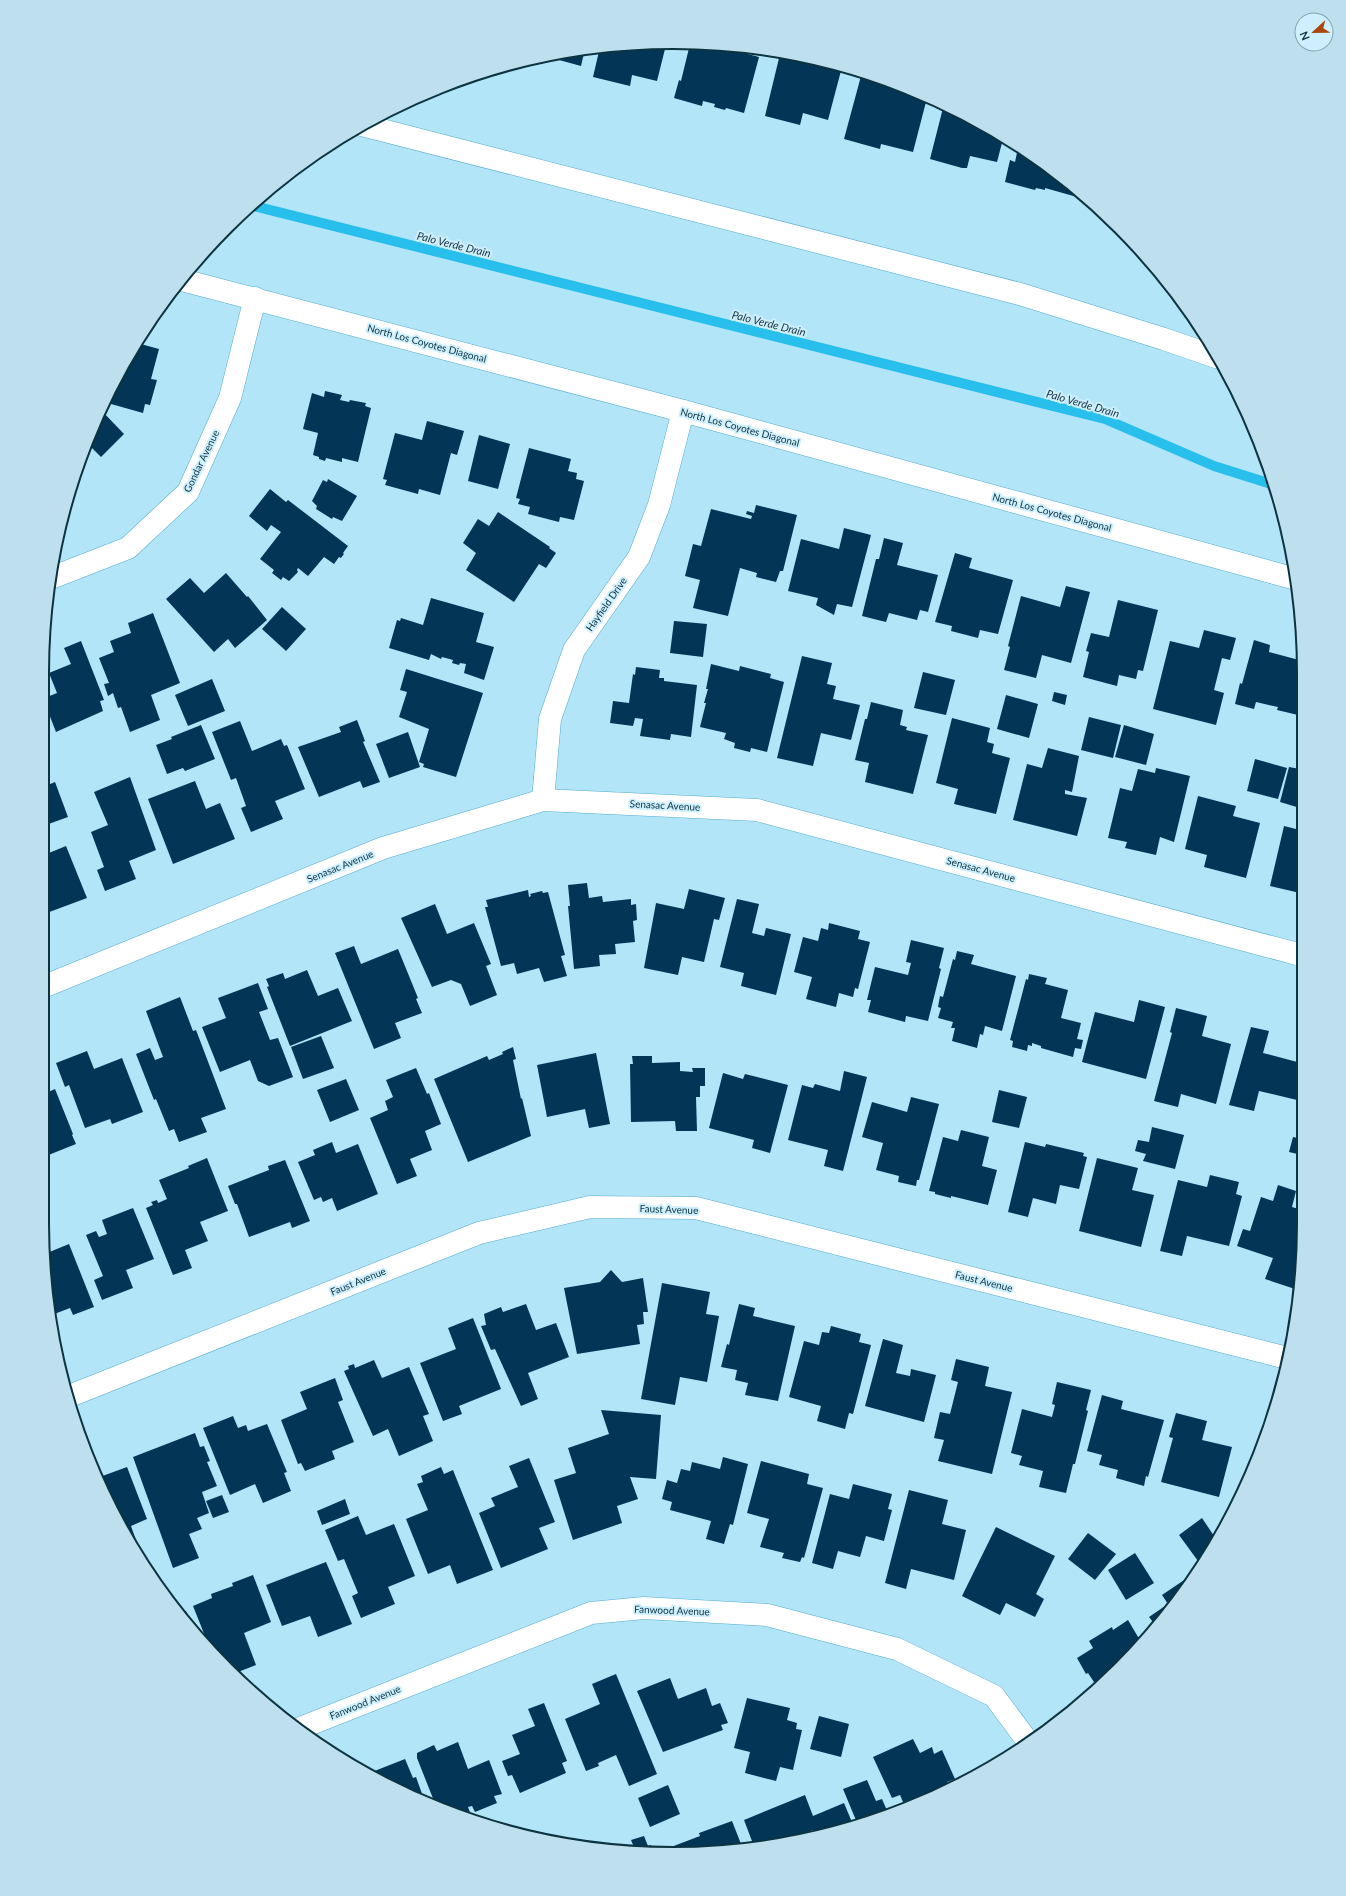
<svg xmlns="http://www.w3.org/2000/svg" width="1346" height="1896" font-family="Lato,sans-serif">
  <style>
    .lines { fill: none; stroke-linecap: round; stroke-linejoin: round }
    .stream { stroke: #28bfed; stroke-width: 10 }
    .building { fill: #033557 }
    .street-casing { stroke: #54accd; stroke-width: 23 }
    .secondary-casing { stroke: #54accd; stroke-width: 23 }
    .street { stroke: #fff; stroke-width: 22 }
    .secondary { stroke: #fff; stroke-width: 22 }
    .labels { text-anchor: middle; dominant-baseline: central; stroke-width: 4; stroke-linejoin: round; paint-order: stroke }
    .street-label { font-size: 10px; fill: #0c3340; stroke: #ceeffd }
    .water-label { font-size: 11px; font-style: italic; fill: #17343f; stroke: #ceeffd }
    .rim { fill: none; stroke: #0c3340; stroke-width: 2 }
  </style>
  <rect width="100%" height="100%" fill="#b3e5f9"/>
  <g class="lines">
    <path class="stream" d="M 250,205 L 1105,419 L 1214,466 L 1274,485"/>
  </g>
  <g class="building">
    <path d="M 714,43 L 726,45 L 725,48 L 759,57 L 744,113 L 726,108 L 725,110 L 714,107 L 715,104 L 703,101 L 702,106 L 674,98 L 679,80 L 681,81 L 690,44 Z"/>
    <path d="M 666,45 L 657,81 L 632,75 L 630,86 L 593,77 L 600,47 Z"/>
    <path d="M 585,49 L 581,66 L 548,57 Z"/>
    <path d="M 780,54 L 837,64 L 842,67 L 828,120 L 803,113 L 800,125 L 765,116 Z"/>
    <path d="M 861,76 L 894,85 L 927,98 L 913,152 L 881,144 L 880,149 L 844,139 Z"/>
    <path d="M 944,104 L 952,107 L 968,117 L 967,119 L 973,120 L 1003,139 L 997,162 L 970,156 L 967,168 L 962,168 L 930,159 Z"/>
    <path d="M 1018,148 L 1057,173 L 1079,192 L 1077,197 L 1045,188 L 1045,190 L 1036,188 L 1035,190 L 1005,182 L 1010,160 L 1015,162 Z"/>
    <path d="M 137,343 L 159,349 L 151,379 L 157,380 L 150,405 L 145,404 L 143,413 L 104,402 L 127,357 Z"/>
    <path d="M 325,391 L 342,395 L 340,400 L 349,402 L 350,400 L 366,403 L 365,406 L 371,408 L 358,462 L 342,458 L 342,462 L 326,458 L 325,461 L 319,459 L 319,457 L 313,455 L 318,433 L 303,429 L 312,393 L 324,397 Z"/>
    <path d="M 101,410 L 124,434 L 101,457 L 87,443 Z"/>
    <path d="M 427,421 L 464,431 L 457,455 L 451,453 L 440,495 L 419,489 L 418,494 L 385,485 L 387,480 L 383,479 L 395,433 L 422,440 Z"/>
    <path d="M 479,435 L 510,444 L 498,489 L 468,481 Z"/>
    <path d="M 529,448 L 571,459 L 568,471 L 577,473 L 576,479 L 584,481 L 574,520 L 560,517 L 559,522 L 528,514 L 530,507 L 518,504 L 520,499 L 516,498 Z"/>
    <path d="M 328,479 L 357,496 L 342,521 L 333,517 L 332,519 L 316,509 L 317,506 L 312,501 L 323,480 L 327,482 Z"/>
    <path d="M 270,489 L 286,502 L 288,500 L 348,546 L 343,553 L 344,554 L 341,558 L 339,557 L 334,564 L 324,557 L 308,576 L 298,568 L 297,570 L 298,572 L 289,581 L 283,577 L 281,580 L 272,573 L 274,570 L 260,559 L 281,532 L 271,525 L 267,531 L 249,516 Z"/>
    <path d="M 756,505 L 797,515 L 783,571 L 780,571 L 776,582 L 756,577 L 757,573 L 740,568 L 728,616 L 693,608 L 700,580 L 685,576 L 693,544 L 701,546 L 711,509 L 751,519 L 752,516 L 746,514 L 747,511 L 754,513 Z"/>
    <path d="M 498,512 L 550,547 L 549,548 L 556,553 L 546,568 L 539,564 L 514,602 L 466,570 L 476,553 L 463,543 L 478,519 L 489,526 Z"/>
    <path d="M 844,528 L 871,535 L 852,607 L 837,604 L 834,615 L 816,605 L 818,598 L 788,591 L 801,539 L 839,549 Z"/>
    <path d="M 884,538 L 903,543 L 897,565 L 938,575 L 928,612 L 920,610 L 917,620 L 889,613 L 886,622 L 862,616 L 876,559 L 879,559 Z"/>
    <path d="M 955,553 L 972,558 L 969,568 L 1013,580 L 998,634 L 980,630 L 978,638 L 951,631 L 952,626 L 935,622 Z"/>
    <path d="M 226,573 L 247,597 L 248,596 L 267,620 L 235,648 L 228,639 L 214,652 L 166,599 L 190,578 L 204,593 Z"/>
    <path d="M 1066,586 L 1090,592 L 1071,663 L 1042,655 L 1036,678 L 1004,670 L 1010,647 L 1008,646 L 1021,596 L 1060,607 Z"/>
    <path d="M 431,598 L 484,613 L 476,642 L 494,647 L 484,680 L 464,673 L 466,664 L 460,663 L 459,665 L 452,663 L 453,660 L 442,657 L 441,659 L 431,654 L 429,660 L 389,648 L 397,620 L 400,621 L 401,618 L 423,625 Z"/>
    <path d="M 1118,600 L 1158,610 L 1143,671 L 1138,670 L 1136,679 L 1119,675 L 1117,686 L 1083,677 L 1089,652 L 1086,651 L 1091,633 L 1109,637 Z"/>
    <path d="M 282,607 L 306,629 L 286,651 L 262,629 Z"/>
    <path d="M 153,613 L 180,683 L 151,695 L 160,720 L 130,732 L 121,707 L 118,708 L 113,693 L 108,696 L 104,684 L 109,683 L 99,658 L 114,652 L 110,641 L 131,633 L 128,623 Z"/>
    <path d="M 674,621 L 707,624 L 703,657 L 670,653 Z"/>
    <path d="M 1204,630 L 1236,638 L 1230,660 L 1222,658 L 1214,690 L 1224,693 L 1216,725 L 1153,709 L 1170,641 L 1199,648 Z"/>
    <path d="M 1254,640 L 1270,645 L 1269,652 L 1299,660 L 1299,708 L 1298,715 L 1277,710 L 1278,707 L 1256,702 L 1254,709 L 1235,704 L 1240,683 L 1242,684 Z"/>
    <path d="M 81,641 L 104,700 L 100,701 L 103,711 L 56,732 L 49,714 L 46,715 L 42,706 L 42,699 L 57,693 L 49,673 L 71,664 L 64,648 Z"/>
    <path d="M 802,656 L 832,663 L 827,684 L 836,686 L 833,699 L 860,705 L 851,740 L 821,733 L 813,766 L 777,758 Z"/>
    <path d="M 711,664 L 739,671 L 740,666 L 771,674 L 770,678 L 784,682 L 767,752 L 751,748 L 750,752 L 734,748 L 735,743 L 724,739 L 726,733 L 700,727 L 706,703 L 704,703 L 708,689 L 706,689 Z"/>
    <path d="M 636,667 L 660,670 L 659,678 L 664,678 L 664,681 L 697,685 L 691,737 L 671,734 L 670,740 L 640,736 L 643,719 L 635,718 L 633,726 L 610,723 L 613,701 L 629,703 L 633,674 L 635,675 Z"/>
    <path d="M 406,669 L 483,693 L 456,777 L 423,767 L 424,764 L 419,762 L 429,729 L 399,717 L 407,692 L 400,690 Z"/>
    <path d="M 923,672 L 955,680 L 946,715 L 914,708 Z"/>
    <path d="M 212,679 L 225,711 L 188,726 L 175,695 Z"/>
    <path d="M 1054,692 L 1067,695 L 1065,705 L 1052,701 Z"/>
    <path d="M 1006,695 L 1038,704 L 1029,738 L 997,729 Z"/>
    <path d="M 871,702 L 903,710 L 900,725 L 907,727 L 906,730 L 928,735 L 913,794 L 865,782 L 869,763 L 855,760 L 865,719 L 867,719 Z"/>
    <path d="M 1089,717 L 1121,725 L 1113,758 L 1081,750 Z"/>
    <path d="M 952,718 L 990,728 L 987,742 L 994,744 L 992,753 L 1010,758 L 996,814 L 954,804 L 958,789 L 936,783 Z"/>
    <path d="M 357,720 L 365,741 L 363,742 L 380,782 L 363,788 L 360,781 L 319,797 L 298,747 L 341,732 L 339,727 Z"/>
    <path d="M 240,721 L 252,751 L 281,739 L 284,746 L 287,745 L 305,789 L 275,801 L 283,819 L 251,832 L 241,808 L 246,806 L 236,778 L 231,780 L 212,732 Z"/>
    <path d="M 201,725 L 215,759 L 185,771 L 183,768 L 167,774 L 156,745 L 172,739 L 171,737 Z"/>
    <path d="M 1124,725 L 1154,734 L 1146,765 L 1115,757 Z"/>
    <path d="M 408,732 L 420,767 L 389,778 L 376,744 Z"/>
    <path d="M 1048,748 L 1079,756 L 1072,792 L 1065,790 L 1065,794 L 1087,798 L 1077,836 L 1013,820 L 1027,764 L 1042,768 Z"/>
    <path d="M 1255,759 L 1287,768 L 1278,799 L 1247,791 Z"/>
    <path d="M 1289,767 L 1300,769 L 1300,808 L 1280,802 Z"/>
    <path d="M 1156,768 L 1190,776 L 1174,842 L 1160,837 L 1156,855 L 1125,848 L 1127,842 L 1108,838 L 1120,788 L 1132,791 L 1138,769 L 1155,773 Z"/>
    <path d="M 130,777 L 156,850 L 129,861 L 136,879 L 105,891 L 97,870 L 104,867 L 91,832 L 108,825 L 94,792 Z"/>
    <path d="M 195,781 L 206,809 L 220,803 L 235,839 L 173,864 L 148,799 Z"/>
    <path d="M 55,782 L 68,817 L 43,826 L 43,787 Z"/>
    <path d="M 1198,796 L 1236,806 L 1233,816 L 1260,823 L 1246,878 L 1204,867 L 1207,855 L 1185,849 Z"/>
    <path d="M 1284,826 L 1300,830 L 1300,893 L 1270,886 Z"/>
    <path d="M 66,846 L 87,898 L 44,914 L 44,855 Z"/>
    <path d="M 587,883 L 589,898 L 602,896 L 603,902 L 631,899 L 631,905 L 636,904 L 637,920 L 633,921 L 635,942 L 615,944 L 616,954 L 599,955 L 600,966 L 574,969 L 568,906 L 570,906 L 568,885 Z"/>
    <path d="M 689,889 L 725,898 L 719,920 L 714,919 L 704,962 L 682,957 L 678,975 L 644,968 L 656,903 L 684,909 Z"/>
    <path d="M 528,890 L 529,897 L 531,896 L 530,894 L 542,891 L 543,893 L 548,892 L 565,955 L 561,956 L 567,976 L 544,982 L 539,968 L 517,974 L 514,963 L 501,966 L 485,907 L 488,907 L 486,900 Z"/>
    <path d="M 737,899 L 759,904 L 752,933 L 764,936 L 766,928 L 791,934 L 776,995 L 741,986 L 744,973 L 720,967 Z"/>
    <path d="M 435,904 L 447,934 L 474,923 L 491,964 L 486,966 L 497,995 L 470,1006 L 461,984 L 451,980 L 432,987 L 401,918 Z"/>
    <path d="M 829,923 L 860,931 L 858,939 L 870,942 L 858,989 L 855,988 L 853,997 L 839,993 L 836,1007 L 806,999 L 812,977 L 794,972 L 803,937 L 818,941 L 821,928 L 828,930 Z"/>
    <path d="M 911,940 L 944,948 L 939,968 L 941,969 L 928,1021 L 906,1016 L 905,1022 L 868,1012 L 871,1000 L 867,1000 L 875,967 L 908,975 L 911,963 L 906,962 Z"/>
    <path d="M 354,946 L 361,964 L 398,949 L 418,998 L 416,999 L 422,1013 L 395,1023 L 401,1038 L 374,1049 L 335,953 Z"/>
    <path d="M 957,951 L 974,955 L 971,964 L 1016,976 L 1002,1031 L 985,1026 L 983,1035 L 980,1034 L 977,1048 L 952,1041 L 955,1028 L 951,1028 L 953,1022 L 938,1018 L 941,1008 L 938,1007 L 940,996 L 943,997 L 953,959 L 955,960 Z"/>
    <path d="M 307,970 L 318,996 L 338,988 L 352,1021 L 290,1046 L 267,987 L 269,986 L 266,979 L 283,973 L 285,979 Z"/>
    <path d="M 1029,974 L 1047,978 L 1045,984 L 1068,990 L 1061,1018 L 1081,1023 L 1077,1039 L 1083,1040 L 1081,1049 L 1075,1048 L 1073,1057 L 1041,1048 L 1041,1046 L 1032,1043 L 1032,1046 L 1028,1045 L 1027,1051 L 1012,1047 L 1013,1041 L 1010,1040 L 1026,979 L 1028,980 Z"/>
    <path d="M 258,983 L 268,1009 L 259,1012 L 270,1040 L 278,1038 L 293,1077 L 269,1086 L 258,1081 L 250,1060 L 220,1072 L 202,1027 L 226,1018 L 218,998 Z"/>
    <path d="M 180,997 L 193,1031 L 196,1030 L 226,1109 L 201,1118 L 207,1132 L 179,1142 L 174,1129 L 169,1131 L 156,1099 L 154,1100 L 136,1054 L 150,1048 L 155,1060 L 163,1057 L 146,1011 Z"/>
    <path d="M 1139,1000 L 1165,1007 L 1146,1079 L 1082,1062 L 1095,1012 L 1134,1022 Z"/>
    <path d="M 1176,1008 L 1207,1016 L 1202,1036 L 1231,1044 L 1216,1104 L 1181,1094 L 1178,1107 L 1154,1101 L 1172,1033 L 1170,1032 Z"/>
    <path d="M 1251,1027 L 1269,1031 L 1263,1053 L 1301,1063 L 1302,1081 L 1297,1100 L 1259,1091 L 1254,1111 L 1229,1105 Z"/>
    <path d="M 321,1036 L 334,1068 L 303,1079 L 291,1047 Z"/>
    <path d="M 513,1047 L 516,1059 L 513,1060 L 521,1099 L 522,1098 L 531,1136 L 468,1162 L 434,1079 L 487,1056 L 489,1060 L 503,1054 L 502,1052 Z"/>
    <path d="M 87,1051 L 94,1069 L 122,1058 L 143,1112 L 112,1124 L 110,1119 L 85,1128 L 69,1085 L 65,1087 L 56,1063 Z"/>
    <path d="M 596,1053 L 610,1124 L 589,1128 L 585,1109 L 547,1117 L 537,1065 Z"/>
    <path d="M 632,1056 L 652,1056 L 652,1063 L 680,1062 L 680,1071 L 693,1072 L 692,1068 L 705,1068 L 705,1086 L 700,1086 L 700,1097 L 696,1097 L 697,1131 L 676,1131 L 675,1121 L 631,1122 L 630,1064 L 633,1064 Z"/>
    <path d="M 416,1068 L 427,1094 L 429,1093 L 441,1124 L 425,1131 L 432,1150 L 410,1159 L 417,1176 L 397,1184 L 370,1118 L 388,1110 L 385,1101 L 393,1097 L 386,1080 Z"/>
    <path d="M 844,1071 L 867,1077 L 843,1171 L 824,1166 L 828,1150 L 788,1140 L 802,1085 L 813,1088 L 815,1084 L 840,1091 Z"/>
    <path d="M 723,1073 L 743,1079 L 745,1074 L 788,1085 L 770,1153 L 752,1148 L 754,1140 L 709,1128 Z"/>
    <path d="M 346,1079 L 359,1110 L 330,1122 L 317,1090 Z"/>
    <path d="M 55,1089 L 73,1134 L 72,1135 L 76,1144 L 46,1156 L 46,1093 Z"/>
    <path d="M 999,1090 L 1027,1097 L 1019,1128 L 992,1122 Z"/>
    <path d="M 911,1097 L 939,1104 L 919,1180 L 917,1180 L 916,1186 L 898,1182 L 899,1176 L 876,1170 L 883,1143 L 862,1137 L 872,1102 L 907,1112 Z"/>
    <path d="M 1152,1127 L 1184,1135 L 1175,1169 L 1143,1161 L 1146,1154 L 1135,1151 L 1138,1140 L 1149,1142 Z"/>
    <path d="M 961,1130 L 989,1137 L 982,1166 L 997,1170 L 988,1205 L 951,1196 L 951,1198 L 935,1194 L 935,1192 L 929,1191 L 943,1137 L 958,1141 Z"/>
    <path d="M 1293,1137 L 1302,1139 L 1302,1155 L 1289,1152 Z"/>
    <path d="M 332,1142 L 336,1153 L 358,1144 L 378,1194 L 337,1211 L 332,1198 L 323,1202 L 321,1197 L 314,1200 L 298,1162 L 315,1155 L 313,1150 Z"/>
    <path d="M 1025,1142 L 1045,1147 L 1046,1144 L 1084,1153 L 1083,1156 L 1087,1157 L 1079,1189 L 1060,1185 L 1056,1204 L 1033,1198 L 1028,1217 L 1008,1212 Z"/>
    <path d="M 207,1158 L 228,1211 L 200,1222 L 208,1241 L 185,1250 L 192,1268 L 173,1275 L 146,1208 L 153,1205 L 151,1202 L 157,1200 L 158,1203 L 167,1199 L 159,1180 L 189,1168 L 188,1166 Z"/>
    <path d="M 1097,1158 L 1138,1168 L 1132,1190 L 1154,1195 L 1141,1247 L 1079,1231 Z"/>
    <path d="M 285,1160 L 310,1221 L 292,1228 L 290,1222 L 249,1237 L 237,1204 L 235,1204 L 228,1186 L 269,1170 L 268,1166 Z"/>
    <path d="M 1210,1175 L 1239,1182 L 1236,1194 L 1242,1196 L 1229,1246 L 1187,1236 L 1182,1256 L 1160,1251 L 1178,1180 L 1207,1187 Z"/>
    <path d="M 1278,1185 L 1296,1191 L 1292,1207 L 1302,1210 L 1303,1264 L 1298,1290 L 1265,1279 L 1273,1258 L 1237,1246 L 1243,1229 L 1250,1231 L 1261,1197 L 1273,1201 Z"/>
    <path d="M 133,1208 L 154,1259 L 126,1270 L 133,1288 L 102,1300 L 94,1280 L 103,1276 L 86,1235 L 96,1231 L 99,1237 L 107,1234 L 102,1220 Z"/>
    <path d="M 69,1244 L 94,1307 L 73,1315 L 70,1308 L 49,1316 L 47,1306 L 47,1253 Z"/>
    <path d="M 611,1270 L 622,1282 L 643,1278 L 648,1312 L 643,1312 L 644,1324 L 637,1325 L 640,1344 L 577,1354 L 564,1288 L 600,1282 Z"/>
    <path d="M 662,1283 L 710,1292 L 706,1314 L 719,1316 L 707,1382 L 680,1377 L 675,1405 L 641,1399 Z"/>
    <path d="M 526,1304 L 536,1330 L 556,1323 L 569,1357 L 528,1373 L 538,1399 L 521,1406 L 495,1349 L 491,1350 L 481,1326 L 486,1325 L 484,1314 L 501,1307 L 503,1312 Z"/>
    <path d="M 739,1304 L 755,1308 L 753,1316 L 795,1326 L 778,1401 L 745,1395 L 748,1383 L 735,1380 L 737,1370 L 721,1367 L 727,1344 L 729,1345 Z"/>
    <path d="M 473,1318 L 501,1389 L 459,1406 L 462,1414 L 443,1421 L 420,1363 L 456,1349 L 448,1328 Z"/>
    <path d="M 831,1326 L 861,1334 L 859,1342 L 871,1345 L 853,1414 L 849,1413 L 845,1429 L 817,1421 L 821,1406 L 789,1397 L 804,1341 L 819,1345 L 822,1332 L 829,1333 Z"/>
    <path d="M 883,1339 L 903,1345 L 896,1373 L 910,1376 L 911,1369 L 936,1375 L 924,1422 L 865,1406 Z"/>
    <path d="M 956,1359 L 989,1367 L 985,1386 L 1012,1392 L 992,1474 L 938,1461 L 944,1440 L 934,1438 L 940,1412 L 950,1414 L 958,1382 L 951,1380 Z"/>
    <path d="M 374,1360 L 382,1378 L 409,1367 L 429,1414 L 423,1416 L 433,1441 L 399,1456 L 388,1429 L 373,1436 L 344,1371 L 349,1369 L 348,1366 L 354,1364 L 355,1368 Z"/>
    <path d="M 335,1378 L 343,1400 L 338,1402 L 354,1442 L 332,1451 L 335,1459 L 305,1471 L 301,1463 L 298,1464 L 281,1420 L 307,1409 L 300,1392 Z"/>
    <path d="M 1057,1382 L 1091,1390 L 1086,1410 L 1088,1411 L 1075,1464 L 1073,1464 L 1066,1493 L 1039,1487 L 1043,1471 L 1019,1465 L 1022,1456 L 1011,1453 L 1022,1409 L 1052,1417 L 1055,1405 L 1052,1404 Z"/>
    <path d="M 1102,1395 L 1123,1401 L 1121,1409 L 1164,1420 L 1148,1477 L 1146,1476 L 1144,1486 L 1116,1478 L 1118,1470 L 1099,1465 L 1102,1455 L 1087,1451 Z"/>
    <path d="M 601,1410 L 661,1415 L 656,1479 L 630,1477 L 638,1499 L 617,1506 L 622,1523 L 573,1540 L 554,1480 L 576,1473 L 568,1448 L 609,1434 Z"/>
    <path d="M 1176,1413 L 1207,1421 L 1202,1440 L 1232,1447 L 1219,1497 L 1161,1482 L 1173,1438 L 1169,1437 Z"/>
    <path d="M 233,1416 L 238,1428 L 246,1425 L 248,1431 L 267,1424 L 287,1472 L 284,1473 L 291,1491 L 263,1503 L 255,1484 L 230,1495 L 203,1428 Z"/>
    <path d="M 195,1433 L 200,1447 L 204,1446 L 210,1461 L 207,1462 L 217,1486 L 202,1492 L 209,1513 L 197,1518 L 202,1529 L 189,1534 L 199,1558 L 173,1568 L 133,1457 Z"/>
    <path d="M 723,1457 L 748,1464 L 733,1525 L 730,1524 L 724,1544 L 706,1539 L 711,1521 L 670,1510 L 672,1502 L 662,1499 L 667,1480 L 677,1483 L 681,1469 L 690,1471 L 692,1462 L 720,1469 Z"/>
    <path d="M 529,1458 L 555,1522 L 539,1528 L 548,1549 L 501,1568 L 479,1513 L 495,1506 L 491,1498 L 518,1487 L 509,1466 Z"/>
    <path d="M 761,1461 L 809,1474 L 807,1484 L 823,1488 L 804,1558 L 802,1557 L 800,1562 L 782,1558 L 784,1553 L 760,1547 L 769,1519 L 747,1513 Z"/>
    <path d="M 127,1467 L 147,1519 L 131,1526 L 137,1543 L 133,1544 L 97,1478 Z"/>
    <path d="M 441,1467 L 444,1474 L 453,1470 L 493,1570 L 457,1584 L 450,1565 L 428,1574 L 406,1519 L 428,1510 L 417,1484 L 423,1482 L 421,1476 Z"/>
    <path d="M 853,1484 L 892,1494 L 888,1509 L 892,1510 L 884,1541 L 866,1536 L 860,1557 L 838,1551 L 833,1569 L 812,1563 L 830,1494 L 849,1499 Z"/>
    <path d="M 909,1490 L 948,1500 L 942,1524 L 966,1530 L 954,1580 L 911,1569 L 906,1589 L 885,1583 Z"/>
    <path d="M 222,1495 L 229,1512 L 213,1518 L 206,1501 Z"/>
    <path d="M 345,1499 L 350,1514 L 322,1525 L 317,1511 Z"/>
    <path d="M 358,1516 L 366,1535 L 394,1524 L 415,1576 L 388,1587 L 395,1604 L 361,1618 L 352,1596 L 358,1593 L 344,1559 L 338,1561 L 325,1530 Z"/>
    <path d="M 1202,1518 L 1216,1539 L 1205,1556 L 1198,1561 L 1179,1535 Z"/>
    <path d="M 996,1527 L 1055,1556 L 1036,1594 L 1044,1599 L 1035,1617 L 1006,1603 L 1000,1615 L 962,1596 Z"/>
    <path d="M 1088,1533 L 1116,1554 L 1095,1580 L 1068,1559 Z"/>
    <path d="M 1135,1553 L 1154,1583 L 1126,1600 L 1108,1570 Z"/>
    <path d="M 326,1562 L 352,1624 L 318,1637 L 310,1616 L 282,1626 L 266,1585 Z"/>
    <path d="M 1196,1572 L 1173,1607 L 1156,1626 L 1149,1617 L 1168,1604 L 1162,1595 Z"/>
    <path d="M 253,1575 L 271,1622 L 244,1633 L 256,1665 L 233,1674 L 211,1651 L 193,1606 L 212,1598 L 211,1594 L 233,1586 L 232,1583 Z"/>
    <path d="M 186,1611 L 195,1633 L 194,1633 L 179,1614 Z"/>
    <path d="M 1128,1620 L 1141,1642 L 1098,1688 L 1088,1673 L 1086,1674 L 1077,1658 L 1093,1648 L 1089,1641 L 1112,1627 L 1113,1630 Z"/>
    <path d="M 616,1674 L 657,1774 L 629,1786 L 616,1755 L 598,1763 L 599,1766 L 586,1771 L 565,1719 L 600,1704 L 592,1684 Z"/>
    <path d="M 670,1678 L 678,1699 L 706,1688 L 712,1706 L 720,1703 L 728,1723 L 721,1725 L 723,1730 L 663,1752 L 637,1691 Z"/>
    <path d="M 747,1698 L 790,1708 L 787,1720 L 797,1723 L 796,1729 L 802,1730 L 793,1770 L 780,1767 L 776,1781 L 745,1773 L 750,1752 L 734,1748 Z"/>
    <path d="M 544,1703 L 567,1761 L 562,1763 L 566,1773 L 520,1793 L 512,1775 L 508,1776 L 502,1761 L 520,1754 L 512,1735 L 535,1726 L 528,1709 Z"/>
    <path d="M 819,1716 L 849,1724 L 841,1757 L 810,1749 Z"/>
    <path d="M 913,1739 L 920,1753 L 932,1747 L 934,1754 L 942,1750 L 955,1779 L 947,1782 L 949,1787 L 906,1809 L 900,1795 L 892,1798 L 873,1757 Z"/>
    <path d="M 458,1742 L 468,1769 L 489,1760 L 502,1794 L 494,1796 L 497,1803 L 475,1812 L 472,1806 L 468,1807 L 472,1818 L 469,1820 L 436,1806 L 417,1758 L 417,1753 L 434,1745 L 437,1751 Z"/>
    <path d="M 405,1759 L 413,1778 L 416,1777 L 425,1802 L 394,1789 L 374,1778 L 372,1772 Z"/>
    <path d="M 867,1780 L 876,1801 L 882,1799 L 889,1815 L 858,1825 L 843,1789 Z"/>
    <path d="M 668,1785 L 680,1814 L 650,1827 L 638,1798 Z"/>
    <path d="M 805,1795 L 813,1816 L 844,1803 L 854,1827 L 815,1837 L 813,1830 L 804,1834 L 806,1839 L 755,1849 L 744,1820 Z"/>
    <path d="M 732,1821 L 743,1849 L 674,1854 L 671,1847 L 700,1836 L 699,1833 Z"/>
    <path d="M 644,1836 L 648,1846 L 651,1845 L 654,1853 L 636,1852 L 631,1840 Z"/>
  </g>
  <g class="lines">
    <defs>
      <g id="street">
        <path d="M 182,280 L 683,411 L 1296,579"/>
        <path d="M 51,578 L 128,548 L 188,492 L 230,398 L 255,298"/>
        <path d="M 543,800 L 550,719 L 574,650 L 639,557 L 659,505 L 683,411"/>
        <path d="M 45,986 L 383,848 L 543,800 L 757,810 L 1301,955"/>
        <path d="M 67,1397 L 479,1233 L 590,1207 L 696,1208 L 1287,1358"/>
        <path d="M 298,1729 L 591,1613 L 644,1608 L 767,1615 L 897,1649 L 994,1696 L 1029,1743"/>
      </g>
      <path id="secondary" d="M 362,125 L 1020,294 L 1164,339 L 1216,357"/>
    </defs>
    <use href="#street" class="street-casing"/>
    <use href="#secondary" class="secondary-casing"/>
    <use href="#street" class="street"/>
    <use href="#secondary" class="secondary"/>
  </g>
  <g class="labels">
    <g class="street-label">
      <text transform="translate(427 343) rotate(15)">North Los Coyotes Diagonal</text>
      <text transform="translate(740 427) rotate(15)">North Los Coyotes Diagonal</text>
      <text transform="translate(201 461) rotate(-64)">Gondar Avenue</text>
      <text transform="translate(1052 512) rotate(15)">North Los Coyotes Diagonal</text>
      <text transform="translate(606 604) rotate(-55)">Hayfield Drive</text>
      <text transform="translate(665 805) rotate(3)">Senasac Avenue</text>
      <text transform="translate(340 866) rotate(-22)">Senasac Avenue</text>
      <text transform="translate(981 869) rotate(15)">Senasac Avenue</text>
      <text transform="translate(669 1209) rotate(2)">Faust Avenue</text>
      <text transform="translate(358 1281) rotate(-22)">Faust Avenue</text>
      <text transform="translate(984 1281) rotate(14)">Faust Avenue</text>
      <text transform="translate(672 1610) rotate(2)">Fanwood Avenue</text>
      <text transform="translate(365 1702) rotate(-22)">Fanwood Avenue</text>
    </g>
    <g class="water-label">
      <text transform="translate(454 244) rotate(14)">Palo Verde Drain</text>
      <text transform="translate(769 323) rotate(14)">Palo Verde Drain</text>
      <text transform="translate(1083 403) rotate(16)">Palo Verde Drain</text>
    </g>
  </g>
  <path d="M0 0H1346V1896H0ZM673 49H673A624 624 0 0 1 1297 673V1223A624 624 0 0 1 673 1847H673A624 624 0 0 1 49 1223V673A624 624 0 0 1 673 49Z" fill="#bee0ee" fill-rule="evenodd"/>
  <path class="rim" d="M673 49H673A624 624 0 0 1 1297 673V1223A624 624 0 0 1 673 1847H673A624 624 0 0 1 49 1223V673A624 624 0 0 1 673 49Z"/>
  <g transform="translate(1314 32) rotate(248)"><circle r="19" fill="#ceeffd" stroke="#80a4b1"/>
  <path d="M0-3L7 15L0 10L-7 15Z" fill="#ab480d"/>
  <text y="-6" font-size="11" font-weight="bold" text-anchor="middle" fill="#0c3340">N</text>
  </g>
</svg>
